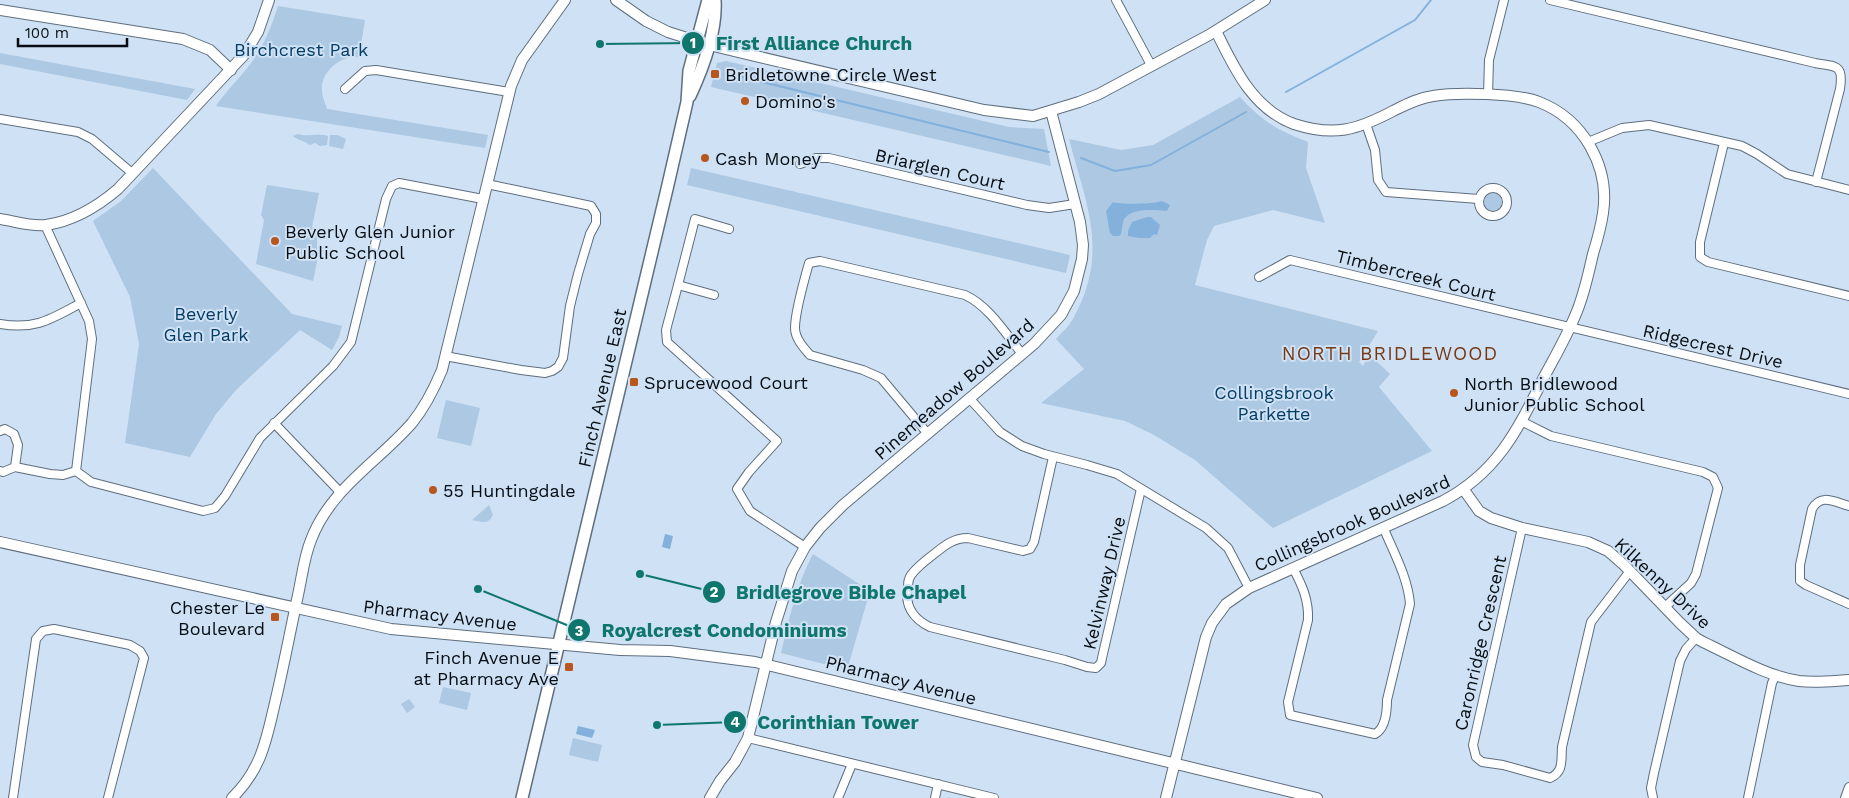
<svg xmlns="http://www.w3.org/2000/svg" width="1849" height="798" font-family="'Work Sans',sans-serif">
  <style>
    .green { fill: #acc8e3 }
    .water { fill: #83b1dc }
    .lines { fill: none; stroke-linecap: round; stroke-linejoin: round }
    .stream { stroke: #83b1dc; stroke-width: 2 }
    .minor-casing { stroke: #5e6e7e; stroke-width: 10 }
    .tertiary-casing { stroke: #5e6e7e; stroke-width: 12 }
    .secondary-casing { stroke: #5e6e7e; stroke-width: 14 }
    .minor { stroke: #fff; stroke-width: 8 }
    .tertiary { stroke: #fff; stroke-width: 10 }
    .secondary { stroke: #fff; stroke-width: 11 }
    .poi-dot { fill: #b9561d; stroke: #cfe1f4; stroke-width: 2 }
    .labels { text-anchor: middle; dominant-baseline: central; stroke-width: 4; stroke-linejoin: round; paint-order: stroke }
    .park-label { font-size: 18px; fill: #053c64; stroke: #cfe1f4 }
    .poi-label { font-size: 18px; fill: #070d12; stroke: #cfe1f4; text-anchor: start }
    .street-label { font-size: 18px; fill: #070d12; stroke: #cfe1f4 }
    .neighbourhood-label { font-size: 19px; letter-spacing: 1px; fill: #773815; stroke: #cfe1f4 }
    .leader { fill: none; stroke: #0f766e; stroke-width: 2 }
    .callout-dot { fill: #0f766e; stroke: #cfe1f4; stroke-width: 2 }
    .mark-label { font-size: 15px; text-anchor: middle; font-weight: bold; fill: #fff }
    .callout-label { font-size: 19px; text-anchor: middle; font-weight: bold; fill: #0f766e; stroke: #cfe1f4; stroke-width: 4; stroke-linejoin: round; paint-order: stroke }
  </style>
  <rect width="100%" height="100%" fill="#cfe1f4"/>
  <g class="green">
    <path d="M 278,6 L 365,20 L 359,57 C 342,54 320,72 322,90 C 322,96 325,103 327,109 L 488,135 L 485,148 L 216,106 C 226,91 238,80 249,66 C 263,48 271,28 278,6 Z"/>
    <path d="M 0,53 L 195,89 L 187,100 L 0,64 Z"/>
    <path d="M 726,61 L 1009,127 L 1044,129 L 1051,166 L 711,87 L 717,63 Z"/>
    <path d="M 1240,97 C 1261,120 1278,131 1308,142 L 1306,168 L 1325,223 L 1273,210 L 1214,226 L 1207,240 L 1195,285 L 1378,331 L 1359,362 L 1363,366 L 1367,359 L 1374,359 L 1390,374 L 1379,387 L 1432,451 L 1273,528 L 1195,460 L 1154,435 L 1125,421 L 1041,403 L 1084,369 L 1056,339 C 1063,332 1071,324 1075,315 C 1109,251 1086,204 1069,139 L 1121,150 L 1153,145 Z"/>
    <path d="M 298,134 C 307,137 318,133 328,136 L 327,145 L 320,146 L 315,143 L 310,145 C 304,140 298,141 293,136 Z"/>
    <path d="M 330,135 L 337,135 L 346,139 L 343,149 L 329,146 Z"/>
    <path d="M 153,168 L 292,314 L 342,326 L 339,337 L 332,350 L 300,330 L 236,390 L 216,414 L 190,457 L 125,443 L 139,344 L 130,297 L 93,221 L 121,201 Z"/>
    <path d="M 691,168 L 1070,255 L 1066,273 L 687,185 Z"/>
    <path d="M 267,185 L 319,193 L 312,227 L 317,232 L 317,262 L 313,281 L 256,264 L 264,220 L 261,215 Z"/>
    <circle cx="1493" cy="202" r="9"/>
    <path d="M 446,400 L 480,408 L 471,446 L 437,438 Z"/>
    <path d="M 489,505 L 493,515 C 488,525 482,522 472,520 Z"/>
    <path d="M 813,554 L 870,591 L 847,670 L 781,653 C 789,619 796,586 813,554 Z"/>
    <path d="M 443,687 L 471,693 L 467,710 L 439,703 Z"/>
    <path d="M 409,699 L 415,707 L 407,713 L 401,704 Z"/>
    <path d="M 573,738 L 602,745 L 598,762 L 569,755 Z"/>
  </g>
  <g class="water">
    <path d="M 1162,201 L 1170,205 L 1167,211 C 1155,210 1128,207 1123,222 C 1122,226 1122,230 1121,234 L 1119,236 L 1113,236 L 1110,233 L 1106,211 L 1113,202 C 1119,205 1156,204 1162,201 Z"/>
    <path d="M 1147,217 L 1151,217 L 1160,225 L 1157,235 L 1154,234 L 1150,238 L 1139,238 L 1128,236 L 1128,231 L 1132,222 Z"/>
    <path d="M 665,534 L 673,536 L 670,549 L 662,547 Z"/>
    <path d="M 578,726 L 595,730 L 592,738 L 576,734 Z"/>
  </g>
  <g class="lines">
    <g class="stream">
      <path d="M 742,77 L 1049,152"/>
      <path d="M 1286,92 L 1415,20 L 1431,0"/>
      <path d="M 1081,158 L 1115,171 L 1151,165 L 1246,112"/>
    </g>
    <defs>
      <g id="minor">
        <path d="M 1116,0 L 1151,65"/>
        <path d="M 1550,0 L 1815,63 C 1835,67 1844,63 1840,89 L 1816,182"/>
        <path d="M 345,89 L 365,71 L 376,70 L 509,92"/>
        <path d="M 1488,95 L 1489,60 L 1504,0"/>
        <path d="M 0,119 L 78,132 L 92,139 L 132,173"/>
        <path d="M 1366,124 L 1375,150 L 1378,180 L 1386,192 L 1479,199"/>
        <path d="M 1588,142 L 1622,128 L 1649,125 L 1742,146 L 1757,154 L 1787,174 L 1849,190"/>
        <path d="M 1724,143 L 1700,242 L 1700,257 L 1708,262 L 1849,296"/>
        <path d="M 800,164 L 816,158 L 829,158 L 1027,205 L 1049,208 L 1075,204"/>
        <circle cx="1493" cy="202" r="14"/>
        <path d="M 45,225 L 89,321 L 92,339 L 76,471 L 91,482 L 203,511 L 215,508 L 225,496 L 260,438 L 333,366 L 351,342 L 386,199 L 392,186 L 399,183 L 483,199"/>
        <path d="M 1259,277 L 1290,260 L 1849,394"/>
        <path d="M 678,285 L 695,219 L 729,229"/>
        <path d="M 714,295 L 678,285 L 666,330 L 667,342 L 777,441 L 749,472 L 737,489 L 750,511 L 805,547"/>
        <path d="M 0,324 C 36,330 51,319 81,303"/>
        <path d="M 445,356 L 521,370 L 545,373 L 552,371 L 558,367 L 563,358 L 570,306 L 578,274 L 590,234 L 596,223 L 596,214 L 591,206 L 487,184"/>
        <path d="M 970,399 L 1000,432 L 1022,446 L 1044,454 L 1087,465 L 1117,474 L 1206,528 L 1228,548 L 1249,588"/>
        <path d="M 1521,421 L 1551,436 L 1703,472 L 1713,477 L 1718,488 L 1696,574 L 1691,583 L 1665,607"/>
        <path d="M 274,423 L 340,492"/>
        <path d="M 0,431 L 5,429 L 14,434 L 18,445 L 15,467"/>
        <path d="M 928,434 L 881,378 L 863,370 L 810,355 C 803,347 795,338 795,328 C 795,314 805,277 809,263 L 820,261 L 965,295 C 989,306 1006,334 1022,354"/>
        <path d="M 1053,457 L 1034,542 L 1030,549 L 1023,551 L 968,538 C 954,538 945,545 934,554 C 926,560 917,567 911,575 C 909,578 908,582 908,586 C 904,605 913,619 930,627 L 1065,660 L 1087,667 L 1096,668 L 1101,663 L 1102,658 L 1141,489"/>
        <path d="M 0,471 L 3,472 L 15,467 L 50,474 L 63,475 L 76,471"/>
        <path d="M 1849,506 C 1834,502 1821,493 1812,509 L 1800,565 L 1800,581 L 1806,585 L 1849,604"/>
        <path d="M 1522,528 L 1473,745 L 1476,757 L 1482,762 L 1503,765 L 1550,778 C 1564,772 1561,760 1562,747 L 1591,622 L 1630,571"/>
        <path d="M 1293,568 C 1302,585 1309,600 1308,620 L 1288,702 L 1290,715 L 1375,734 C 1386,728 1387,711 1387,700 L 1410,604 C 1408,578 1394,553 1384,529"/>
        <path d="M 748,738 L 994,798"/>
        <path d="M 13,798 L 36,639 L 43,631 L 54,629 L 130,645 L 140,651 L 144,658 L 108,798"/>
        <path d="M 838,798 L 852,764"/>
        <path d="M 935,798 L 938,784"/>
        <path d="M 1653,798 L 1651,788 L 1654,773 L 1680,661 L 1686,649 L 1696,638"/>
        <path d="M 1748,798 L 1772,683 L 1776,675"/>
        <path d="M 1845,798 L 1849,787"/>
      </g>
      <g id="tertiary">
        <path d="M 616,0 L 646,21 L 668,32 L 709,45 L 984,110 L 1033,116 L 1079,102 L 1099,94 L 1209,35 L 1265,0"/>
        <path d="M 0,10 L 183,39 L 210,50 L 231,70"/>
        <path d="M 0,219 C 14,221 31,227 46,225 C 74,221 97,207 118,189 L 244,55 L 258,32 L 269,0"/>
        <path d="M 1464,490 L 1479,511 L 1491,518 L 1522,528 L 1588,542 L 1608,551 L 1624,565 L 1680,623 L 1696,638 L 1703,642 C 1733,656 1766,676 1799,681 C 1816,683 1832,681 1849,680"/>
        <path d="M 0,542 L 391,629 L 620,650 L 670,651 L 755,662 L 1317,798"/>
        <path d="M 232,798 C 260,771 266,742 274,707 C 283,670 290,632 298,595 C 302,577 304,557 311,540 C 330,489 378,462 412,423 C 425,407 434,389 442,370 L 511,86 L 522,60 L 565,0"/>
        <path d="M 710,798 L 720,781 L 735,762 L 748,738 L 776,622 L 792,571 L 805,547 L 820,528 L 843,505 L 1034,344 L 1061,315 L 1074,291 L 1082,259 L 1083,245 L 1080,222 L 1051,111"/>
        <path d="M 1166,798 L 1206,637 L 1212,623 L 1226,604 L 1249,588 L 1443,501 C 1496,473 1516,433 1542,381 C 1553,360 1566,338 1575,316 C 1584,296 1588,275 1593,254 C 1597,241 1601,227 1603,213 C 1610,166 1583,119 1539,102 C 1516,93 1457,92 1433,96 C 1418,98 1405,105 1393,111 C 1357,130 1334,137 1294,124 C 1253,109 1234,68 1216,31"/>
      </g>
      <g id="secondary">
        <path d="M 690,96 C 703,68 717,31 715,0"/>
        <path d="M 522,798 L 667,189 L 687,102 L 689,71 L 708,0"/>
      </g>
    </defs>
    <use href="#minor" class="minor-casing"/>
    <use href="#tertiary" class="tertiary-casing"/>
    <use href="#secondary" class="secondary-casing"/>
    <use href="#minor" class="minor"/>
    <use href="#tertiary" class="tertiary"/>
    <use href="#secondary" class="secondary"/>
  </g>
  <g class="poi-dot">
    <rect x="710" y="69" width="10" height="10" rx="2.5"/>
    <circle cx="745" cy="101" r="5"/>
    <circle cx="705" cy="158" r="5"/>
    <circle cx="275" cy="241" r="5"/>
    <rect x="629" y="377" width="10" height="10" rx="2.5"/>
    <circle cx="1454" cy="393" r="5"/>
    <circle cx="433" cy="490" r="5"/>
    <rect x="270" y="612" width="10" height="10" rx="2.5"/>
    <rect x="564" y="662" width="10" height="10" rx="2.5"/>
  </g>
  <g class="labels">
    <g class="park-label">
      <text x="301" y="49">Birchcrest Park</text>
      <text x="206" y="313">Beverly<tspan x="206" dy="21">Glen Park</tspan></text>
      <text x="1274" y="392">Collingsbrook<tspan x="1274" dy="21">Parkette</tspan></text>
    </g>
    <g class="poi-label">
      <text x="725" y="74">Bridletowne Circle West</text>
      <text x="755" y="101">Domino's</text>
      <text x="715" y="158">Cash Money</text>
      <text x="285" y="231">Beverly Glen Junior<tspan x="285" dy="21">Public School</tspan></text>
      <text x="644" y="382">Sprucewood Court</text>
      <text x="1464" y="383">North Bridlewood<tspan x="1464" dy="21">Junior Public School</tspan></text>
      <text x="443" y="490">55 Huntingdale</text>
      <text x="265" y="607" text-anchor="end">Chester Le<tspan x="265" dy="21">Boulevard</tspan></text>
      <text x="559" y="657" text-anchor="end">Finch Avenue E<tspan x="559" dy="21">at Pharmacy Ave</tspan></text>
    </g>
    <g class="street-label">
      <text transform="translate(940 169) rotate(13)">Briarglen Court</text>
      <text transform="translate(1416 275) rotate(14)">Timbercreek Court</text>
      <text transform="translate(1713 346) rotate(13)">Ridgecrest Drive</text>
      <text transform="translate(602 388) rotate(-77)">Finch Avenue East</text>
      <text transform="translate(954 389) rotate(-41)">Pinemeadow Boulevard</text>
      <text transform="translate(1352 523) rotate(-24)">Collingsbrook Boulevard</text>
      <text transform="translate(1104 583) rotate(-77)">Kelvinway Drive</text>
      <text transform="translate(1663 583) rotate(43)">Kilkenny Drive</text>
      <text transform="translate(440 615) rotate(7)">Pharmacy Avenue</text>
      <text transform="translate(1480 643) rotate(-77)">Caronridge Crescent</text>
      <text transform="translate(901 680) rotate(14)">Pharmacy Avenue</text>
    </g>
    <g class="neighbourhood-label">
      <text x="1390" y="353">NORTH BRIDLEWOOD</text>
    </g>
  </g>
  <path class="leader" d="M600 44L693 43M640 574L714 592M478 589L579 630M657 725L735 722"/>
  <g class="callout-dot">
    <circle cx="600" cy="44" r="5"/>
    <circle cx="640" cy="574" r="5"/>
    <circle cx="478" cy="589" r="5"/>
    <circle cx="657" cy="725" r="5"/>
    <circle cx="693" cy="43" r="12"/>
    <circle cx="714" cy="592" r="12"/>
    <circle cx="579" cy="630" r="12"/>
    <circle cx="735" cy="722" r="12"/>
  </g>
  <g class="mark-label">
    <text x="693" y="48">1</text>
    <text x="714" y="597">2</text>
    <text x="579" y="636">3</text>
    <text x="735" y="727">4</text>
  </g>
  <g class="callout-label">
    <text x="814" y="50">First Alliance Church</text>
    <text x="851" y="599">Bridlegrove Bible Chapel</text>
    <text x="724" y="637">Royalcrest Condominiums</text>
    <text x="838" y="729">Corinthian Tower</text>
  </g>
  <path d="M18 38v8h109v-8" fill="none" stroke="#070d12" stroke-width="2.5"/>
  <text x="25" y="38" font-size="15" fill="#070d12" stroke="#cfe1f4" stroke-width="4" paint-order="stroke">100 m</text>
</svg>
